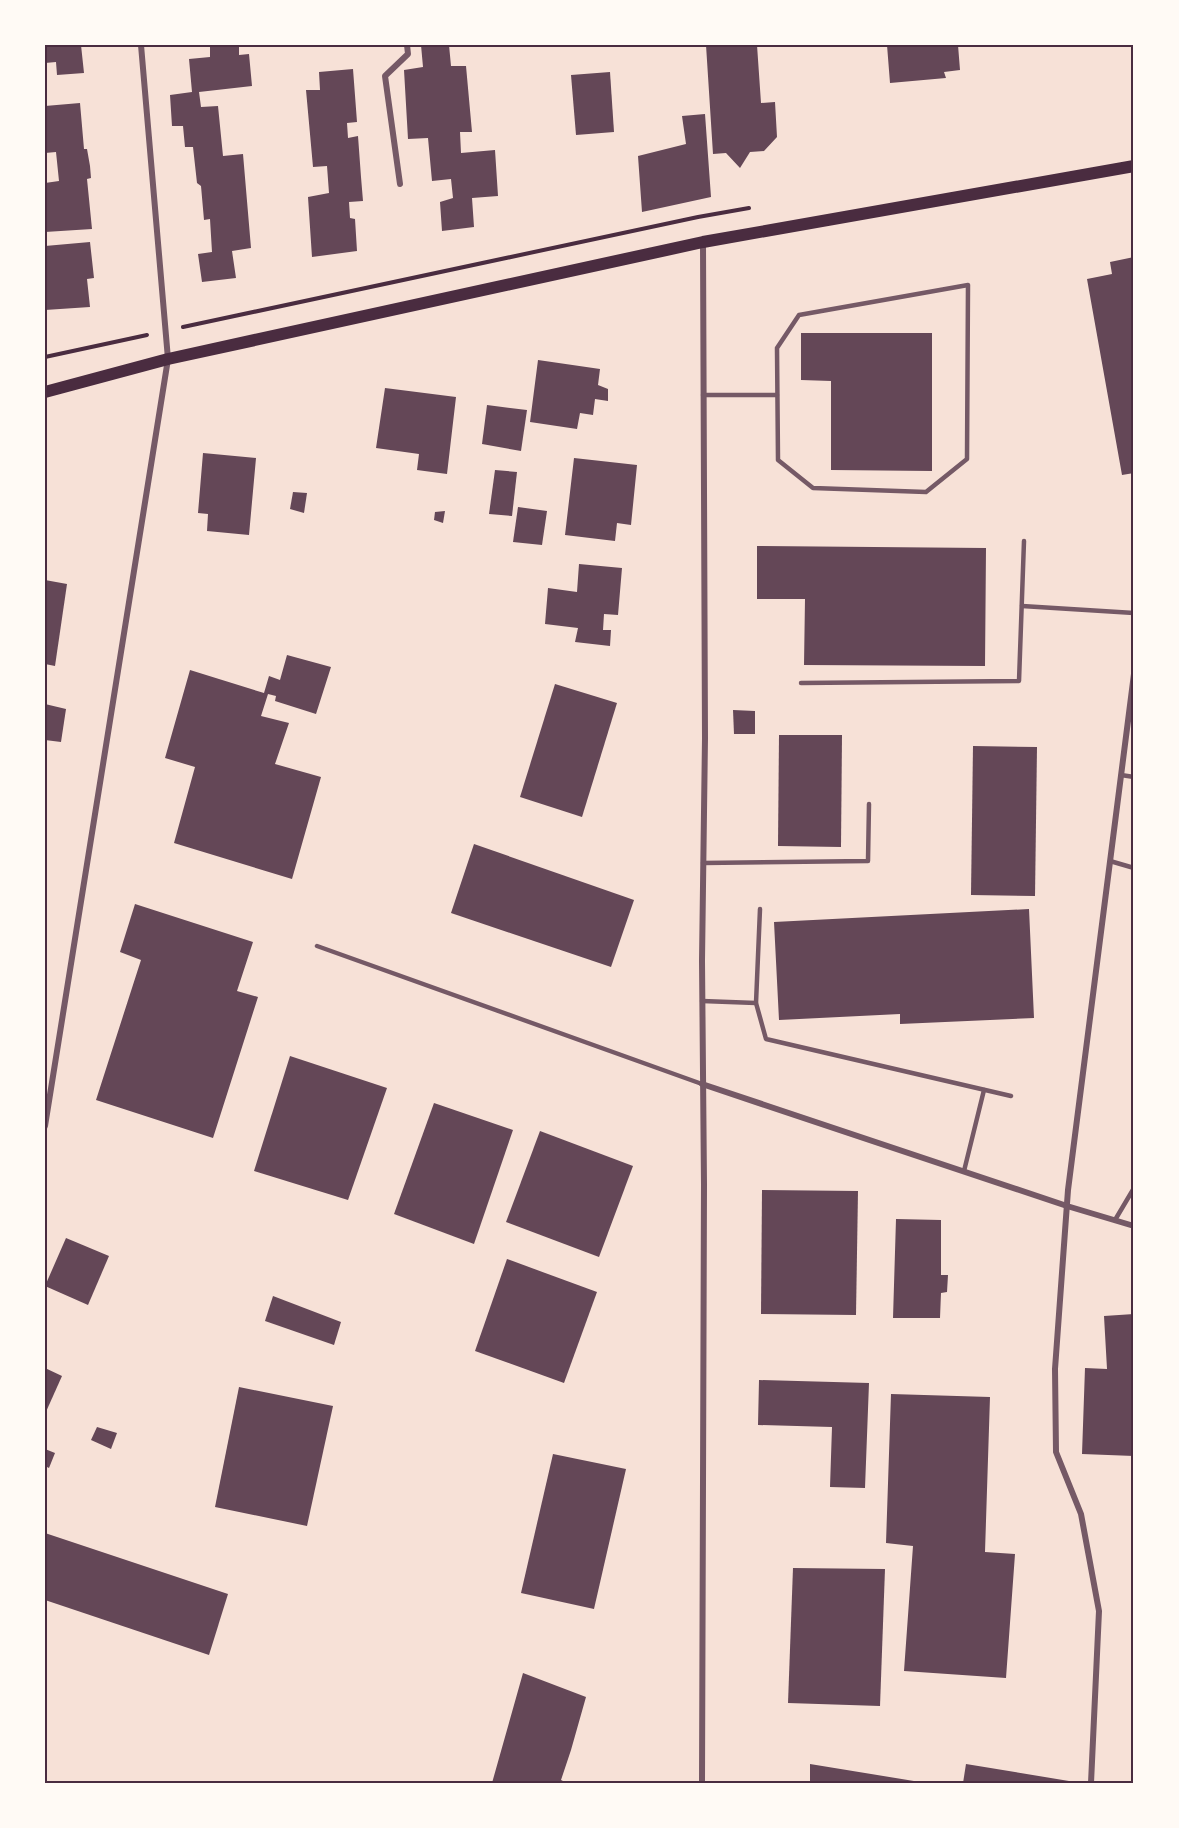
<svg xmlns="http://www.w3.org/2000/svg" width="1179" height="1828" font-family="Montserrat,sans-serif">
  <style>
    .building { fill: #644757 }
    .lines { fill: none; stroke-linecap: round; stroke-linejoin: round }
    .path { stroke: #4a2c40; stroke-width: 4 }
    .service { stroke: #755966; stroke-width: 4.5 }
    .minor { stroke: #755966; stroke-width: 6 }
    .secondary { stroke: #4a2c40; stroke-width: 12 }
    .neatline { fill: none; stroke: #4a2c40; stroke-width: 2 }
  </style>
  <rect width="100%" height="100%" fill="#f7e1d7"/>
  <g class="building">
    <path d="M 45,45 L 81,45 L 84,73 L 57,75 L 56,62 L 45,63 Z"/>
    <path d="M 210,45 L 239,45 L 239,55 L 249,54 L 252,86 L 199,92 L 201,107 L 218,106 L 223,156 L 243,154 L 251,248 L 232,251 L 236,278 L 202,282 L 198,254 L 212,252 L 210,219 L 204,220 L 201,186 L 197,183 L 193,147 L 185,147 L 183,126 L 172,126 L 170,95 L 192,92 L 189,59 L 210,57 Z"/>
    <path d="M 421,45 L 449,45 L 451,66 L 466,66 L 472,132 L 460,132 L 461,153 L 495,150 L 498,196 L 472,198 L 474,227 L 442,231 L 440,202 L 453,198 L 451,179 L 432,181 L 428,138 L 408,139 L 404,70 L 423,67 Z"/>
    <path d="M 706,45 L 757,45 L 761,103 L 775,102 L 777,137 L 764,151 L 750,152 L 740,168 L 726,153 L 713,154 Z"/>
    <path d="M 887,45 L 958,45 L 960,70 L 944,72 L 946,78 L 890,83 Z"/>
    <path d="M 353,69 L 357,122 L 347,123 L 348,138 L 358,136 L 361,177 L 363,201 L 349,202 L 350,218 L 355,219 L 357,251 L 312,257 L 308,197 L 329,193 L 327,166 L 313,167 L 306,90 L 320,90 L 319,72 Z"/>
    <path d="M 610,72 L 614,132 L 576,135 L 571,75 Z"/>
    <path d="M 80,103 L 84,149 L 87,149 L 90,166 L 91,178 L 87,179 L 92,229 L 45,232 L 45,183 L 59,181 L 56,152 L 45,153 L 45,106 Z"/>
    <path d="M 705,114 L 711,197 L 642,212 L 638,156 L 686,144 L 682,116 Z"/>
    <path d="M 90,242 L 94,278 L 87,279 L 90,307 L 45,310 L 45,246 Z"/>
    <path d="M 1134,257 L 1134,473 L 1122,475 L 1087,279 L 1112,274 L 1110,262 Z"/>
    <path d="M 801,333 L 932,333 L 932,471 L 831,470 L 831,381 L 801,380 Z"/>
    <path d="M 538,360 L 600,369 L 598,385 L 608,389 L 608,401 L 595,399 L 593,415 L 580,413 L 577,429 L 530,422 Z"/>
    <path d="M 385,388 L 456,397 L 447,474 L 417,470 L 419,454 L 376,448 Z"/>
    <path d="M 487,405 L 527,410 L 521,451 L 482,444 Z"/>
    <path d="M 203,453 L 256,458 L 249,535 L 207,531 L 208,514 L 198,513 Z"/>
    <path d="M 574,458 L 637,465 L 631,525 L 617,523 L 615,541 L 565,535 Z"/>
    <path d="M 495,470 L 517,472 L 512,516 L 489,514 Z"/>
    <path d="M 293,492 L 307,493 L 304,513 L 290,509 Z"/>
    <path d="M 518,507 L 547,511 L 542,545 L 513,542 Z"/>
    <path d="M 445,511 L 443,523 L 434,520 L 435,512 Z"/>
    <path d="M 757,546 L 986,548 L 985,666 L 804,665 L 805,599 L 757,599 Z"/>
    <path d="M 579,564 L 622,568 L 618,615 L 604,614 L 603,630 L 611,630 L 610,646 L 575,642 L 578,628 L 545,624 L 548,588 L 577,592 Z"/>
    <path d="M 45,580 L 67,584 L 55,666 L 45,664 Z"/>
    <path d="M 287,655 L 331,667 L 316,714 L 275,701 L 276,696 L 268,694 L 261,716 L 289,723 L 275,764 L 321,777 L 292,879 L 174,843 L 195,767 L 165,758 L 190,670 L 264,693 L 269,676 L 280,680 Z"/>
    <path d="M 555,684 L 617,703 L 582,817 L 520,797 Z"/>
    <path d="M 45,704 L 66,709 L 61,742 L 45,740 Z"/>
    <path d="M 733,710 L 755,711 L 755,734 L 734,734 Z"/>
    <path d="M 779,735 L 842,735 L 841,847 L 778,846 Z"/>
    <path d="M 973,746 L 1037,747 L 1035,896 L 971,895 Z"/>
    <path d="M 474,844 L 634,900 L 611,967 L 451,913 Z"/>
    <path d="M 135,904 L 253,942 L 237,991 L 258,997 L 213,1138 L 96,1100 L 141,960 L 120,952 Z"/>
    <path d="M 1029,909 L 1034,1018 L 900,1024 L 900,1014 L 779,1020 L 774,922 Z"/>
    <path d="M 290,1056 L 387,1088 L 348,1200 L 254,1171 Z"/>
    <path d="M 434,1103 L 513,1130 L 474,1244 L 394,1214 Z"/>
    <path d="M 540,1131 L 633,1166 L 599,1257 L 506,1222 Z"/>
    <path d="M 762,1190 L 858,1191 L 856,1315 L 761,1314 Z"/>
    <path d="M 896,1219 L 941,1220 L 941,1275 L 948,1275 L 947,1292 L 941,1293 L 940,1318 L 893,1318 Z"/>
    <path d="M 66,1238 L 109,1256 L 88,1305 L 45,1286 Z"/>
    <path d="M 507,1259 L 597,1292 L 564,1383 L 475,1351 Z"/>
    <path d="M 273,1296 L 341,1322 L 334,1345 L 265,1321 Z"/>
    <path d="M 1134,1314 L 1134,1456 L 1082,1454 L 1085,1368 L 1107,1369 L 1104,1316 Z"/>
    <path d="M 45,1368 L 62,1376 L 45,1414 Z"/>
    <path d="M 759,1380 L 869,1383 L 865,1488 L 830,1487 L 832,1427 L 758,1425 Z"/>
    <path d="M 239,1387 L 333,1406 L 307,1526 L 215,1507 Z"/>
    <path d="M 891,1394 L 990,1397 L 985,1552 L 1015,1554 L 1006,1678 L 904,1671 L 913,1546 L 886,1543 Z"/>
    <path d="M 97,1427 L 117,1433 L 111,1449 L 91,1440 Z"/>
    <path d="M 45,1449 L 55,1453 L 49,1468 L 45,1466 Z"/>
    <path d="M 553,1454 L 626,1469 L 594,1609 L 521,1593 Z"/>
    <path d="M 45,1533 L 228,1594 L 209,1655 L 45,1600 Z"/>
    <path d="M 793,1568 L 885,1569 L 880,1706 L 788,1703 Z"/>
    <path d="M 523,1673 L 586,1697 L 571,1750 L 561,1780 L 567,1783 L 492,1783 Z"/>
    <path d="M 810,1764 L 920,1782 L 920,1783 L 810,1783 Z"/>
    <path d="M 966,1764 L 1075,1782 L 1075,1783 L 963,1783 Z"/>
  </g>
  <g class="lines">
    <g class="path">
      <path d="M 183,327 L 698,217 L 749,208"/>
      <path d="M 45,357 L 147,335"/>
    </g>
    <g class="service">
      <path d="M 968,285 L 967,459 L 926,492 L 813,488 L 778,460 L 777,348 L 799,315 Z"/>
      <path d="M 703,395 L 777,395"/>
      <path d="M 1022,606 L 1134,613"/>
      <path d="M 801,683 L 1019,681 L 1024,541"/>
      <path d="M 1121,775 L 1134,777"/>
      <path d="M 1110,861 L 1134,868"/>
      <path d="M 703,863 L 868,861 L 869,804"/>
      <path d="M 760,909 L 756,1003 L 766,1039 L 1011,1096"/>
      <path d="M 317,946 L 702,1084"/>
      <path d="M 702,1001 L 756,1003"/>
      <path d="M 964,1171 L 984,1090"/>
      <path d="M 1115,1220 L 1134,1188"/>
    </g>
    <g class="minor">
      <path d="M 400,184 L 385,76 L 408,54 L 407,45"/>
      <path d="M 702,1084 L 1067,1206 L 1134,1226"/>
      <path d="M 45,1126 L 168,359 L 141,45"/>
      <path d="M 702,1783 L 704,1184 L 702,961 L 705,738 L 703,243"/>
      <path d="M 1091,1783 L 1099,1611 L 1081,1514 L 1056,1452 L 1055,1369 L 1068,1190 L 1134,674"/>
    </g>
    <path class="secondary" d="M 45,392 L 168,359 L 703,242 L 1134,166"/>
  </g>
  <rect width="1179" height="1828" fill="none" stroke="#fffaf5" stroke-width="93"/>
  <rect x="46" y="46" width="1086" height="1736" class="neatline"/>
</svg>
